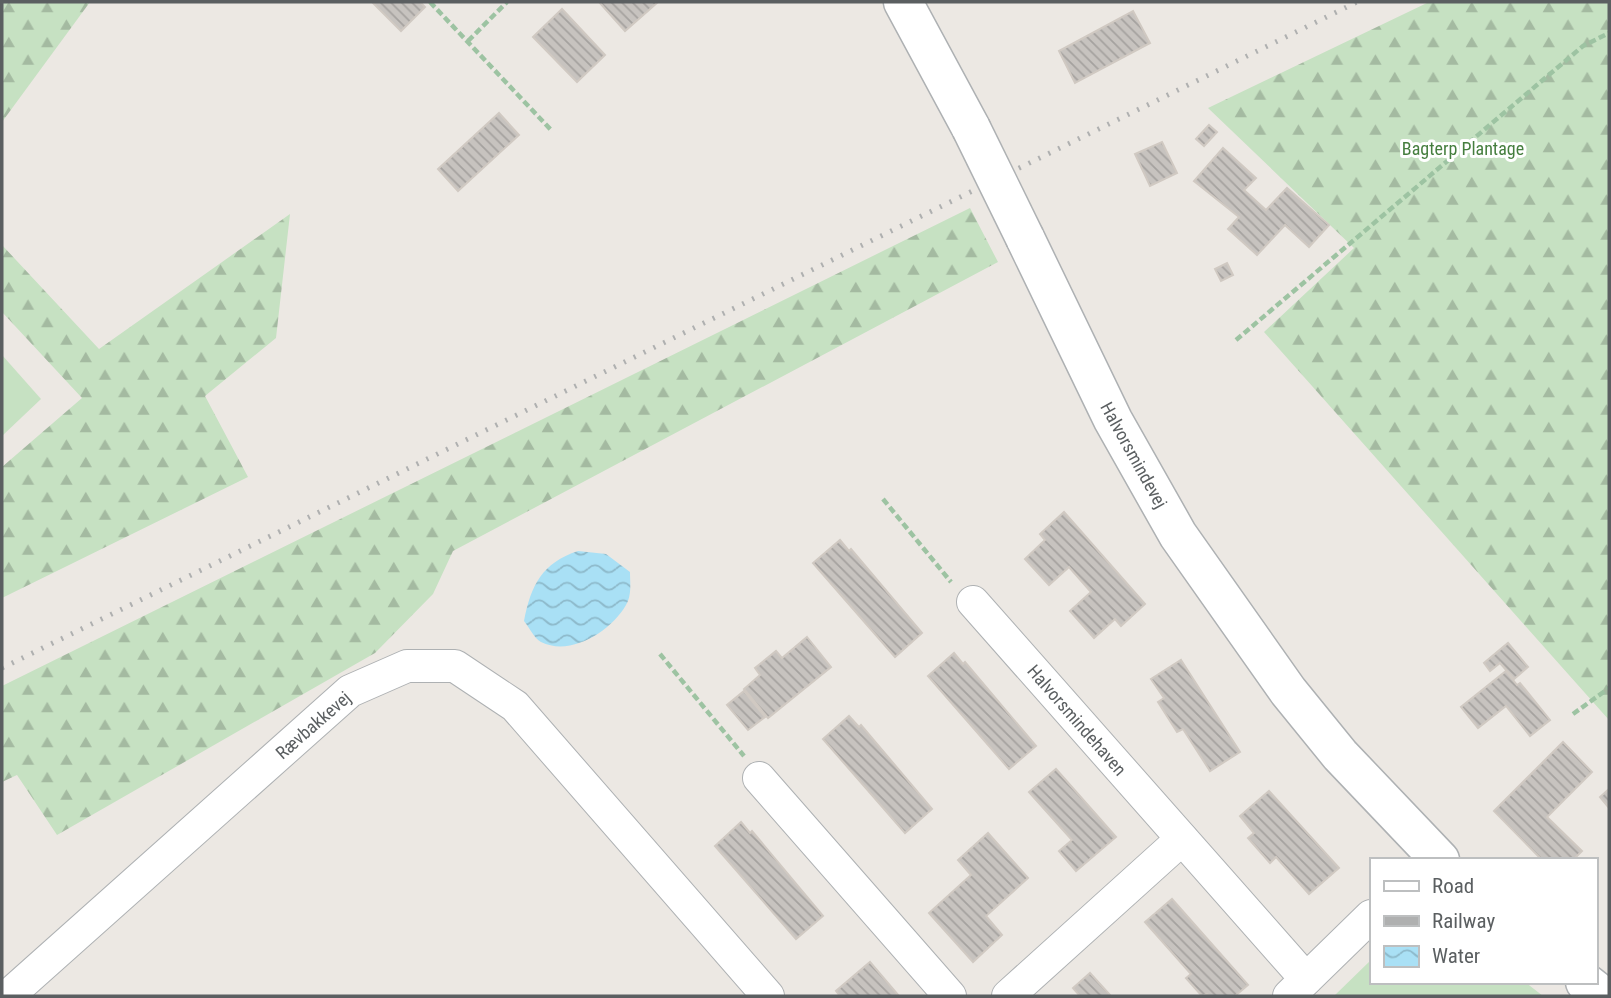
<svg xmlns="http://www.w3.org/2000/svg" width="1611" height="998" font-family="'Roboto Condensed',sans-serif">
  <style>
    .grass { fill: #c6e1c2 }
    .forest { fill: url(#forest-firs) }
    .water { fill: url(#water-waves) }
    .building { fill: url(#building-back-hatch); stroke: #d0c9c2; stroke-width: 2 }
    .lines { fill: none; stroke-linecap: round; stroke-linejoin: round }
    .minor-casing { stroke: #aeb1b3; stroke-width: 34 }
    .tertiary-casing { stroke: #aeb1b3; stroke-width: 41 }
    .path { stroke: #9dc3a2; stroke-width: 4.5; stroke-dasharray: 7 3.5; stroke-linecap: butt }
    .minor { stroke: #fff; stroke-width: 32 }
    .tertiary { stroke: #fff; stroke-width: 38 }
    .rail { stroke: #afb0b0; stroke-width: 5; stroke-dasharray: 2 9; stroke-linecap: butt }
    .tertiary-bridge-casing { stroke: #aeb1b3; stroke-width: 41; stroke-linecap: butt }
    .tertiary-bridge { stroke: #fff; stroke-width: 38 }
    .labels { text-anchor: middle; dominant-baseline: central; stroke-width: 6; stroke-linejoin: round; paint-order: stroke }
    .park-label { font-size: 18px; fill: #457e3e; stroke: #fff }
    .street-label { font-size: 18px; fill: #5b5f61; stroke: #fff }
  </style>
  <defs>
    <pattern id="forest-firs" width="22" height="20" patternUnits="userSpaceOnUse" patternTransform="scale(1.75)"><rect width="22" height="20" fill="#c6e1c2"/><path d="M5 1l3.5 6h-7zM16 11l3.5 6h-7z" fill="#a4baa1"/></pattern>
    <pattern id="water-waves" width="16" height="10" patternUnits="userSpaceOnUse" patternTransform="scale(1.75)"><rect width="16" height="10" fill="#a9e0f5"/><path d="M0 5q4-4 8 0t8 0" fill="none" stroke="#8db9ca"/></pattern>
    <pattern id="building-back-hatch" width="6" height="6" patternUnits="userSpaceOnUse" patternTransform="scale(1.75)"><rect width="6" height="6" fill="#c7c3bf"/><path d="M-1 5l2 2M0 0l6 6M5-1l2 2" fill="none" stroke="#a5a29f"/></pattern>
  </defs>
  <rect width="100%" height="100%" fill="#ece8e3"/>
  <g class="grass">
    <path d="M 2,355 L 41,399 L 2,436 Z"/>
    <path d="M 1371,960 L 1371,982 L 1525,982 L 1543,996 L 1334,996 Z"/>
  </g>
  <g class="forest">
    <path d="M 2,2 L 90,2 L 2,122 Z"/>
    <path d="M 1429,2 L 1609,2 L 1609,720 L 1264,332 L 1354,248 L 1208,108 Z"/>
    <path d="M 970,208 L 998,262 L 453,551 L 433,594 L 375,653 L 57,835 L 17,775 L 2,782 L 2,686 Z"/>
    <path d="M 290,214 L 276,338 L 205,396 L 248,477 L 2,598 L 2,467 L 82,398 L 2,312 L 2,245 L 99,349 Z"/>
  </g>
  <path class="water" d="M 578,551 L 606,554 L 630,572 C 630,583 632,595 626,605 C 611,631 571,657 541,642 C 534,638 529,627 524,621 C 531,585 542,563 578,551 Z"/>
  <g class="building">
    <path d="M 372,2 L 420,2 L 425,7 L 401,31 Z"/>
    <path d="M 599,2 L 658,2 L 625,31 Z"/>
    <path d="M 562,9 L 605,55 L 577,82 L 533,37 Z"/>
    <path d="M 1133,11 L 1150,43 L 1075,83 L 1059,51 Z"/>
    <path d="M 499,113 L 519,135 L 458,191 L 438,169 Z"/>
    <path d="M 1209,125 L 1217,132 L 1204,146 L 1196,139 Z"/>
    <path d="M 1162,142 L 1177,173 L 1150,186 L 1135,154 Z"/>
    <path d="M 1223,148 L 1256,178 L 1244,190 L 1266,210 L 1287,188 L 1329,225 L 1309,247 L 1285,225 L 1257,255 L 1228,229 L 1239,217 L 1194,181 Z"/>
    <path d="M 1227,263 L 1233,275 L 1221,281 L 1215,269 Z"/>
    <path d="M 1064,512 L 1145,604 L 1121,626 L 1115,619 L 1094,638 L 1070,611 L 1091,592 L 1069,567 L 1049,585 L 1025,559 L 1045,540 L 1040,534 Z"/>
    <path d="M 840,540 L 849,551 L 851,549 L 922,633 L 895,657 L 813,563 Z"/>
    <path d="M 807,637 L 831,667 L 768,718 L 744,689 L 760,675 L 755,668 L 776,651 L 782,658 Z"/>
    <path d="M 1508,643 L 1528,667 L 1514,679 L 1500,663 L 1490,671 L 1484,663 Z"/>
    <path d="M 954,653 L 963,664 L 965,662 L 1036,746 L 1009,769 L 928,676 Z"/>
    <path d="M 1181,660 L 1240,752 L 1210,771 L 1183,729 L 1177,732 L 1158,702 L 1164,698 L 1151,679 Z"/>
    <path d="M 1506,671 L 1517,685 L 1520,683 L 1550,720 L 1530,736 L 1506,706 L 1478,728 L 1461,707 Z"/>
    <path d="M 744,691 L 765,717 L 748,730 L 727,705 Z"/>
    <path d="M 849,716 L 859,727 L 861,725 L 932,809 L 905,833 L 823,739 Z"/>
    <path d="M 1563,742 L 1592,772 L 1547,817 L 1582,851 L 1573,860 L 1542,860 L 1494,811 Z"/>
    <path d="M 1056,769 L 1116,837 L 1076,871 L 1059,851 L 1072,840 L 1029,792 Z"/>
    <path d="M 1609,789 L 1609,808 L 1600,797 Z"/>
    <path d="M 1269,791 L 1339,868 L 1309,894 L 1276,857 L 1270,863 L 1248,838 L 1254,833 L 1240,816 Z"/>
    <path d="M 741,822 L 750,833 L 752,831 L 823,916 L 796,939 L 715,846 Z"/>
    <path d="M 988,833 L 1028,878 L 986,916 L 1002,935 L 973,962 L 929,913 L 971,875 L 958,860 Z"/>
    <path d="M 1172,899 L 1248,985 L 1235,996 L 1210,996 L 1207,994 L 1202,996 L 1186,978 L 1191,974 L 1145,922 Z"/>
    <path d="M 870,962 L 899,996 L 840,996 L 836,991 Z"/>
    <path d="M 1090,973 L 1110,995 L 1109,996 L 1080,996 L 1073,988 Z"/>
  </g>
  <g class="lines">
    <defs>
      <g id="minor">
        <path d="M 973,602 L 1306,979"/>
        <path d="M 759,778 L 950,996"/>
        <path d="M 8,996 L 350,691 L 407,666 L 455,666 L 515,706 L 768,996"/>
        <path d="M 1008,996 L 1182,839"/>
        <path d="M 1289,996 L 1371,916"/>
      </g>
      <g id="tertiary">
        <path d="M 903,2 L 971,128"/>
        <path d="M 1025,238 L 1113,420 L 1178,535 L 1288,691 L 1340,755 L 1440,860"/>
        <path d="M 1585,982 L 1603,996"/>
      </g>
    </defs>
    <use href="#minor" class="minor-casing"/>
    <use href="#tertiary" class="tertiary-casing"/>
    <g class="path">
      <path d="M 430,2 L 552,131"/>
      <path d="M 468,41 L 507,2"/>
      <path d="M 1236,340 L 1583,46 L 1609,33"/>
      <path d="M 883,499 L 951,582"/>
      <path d="M 660,654 L 744,756"/>
      <path d="M 1573,714 L 1609,688"/>
    </g>
    <use href="#minor" class="minor"/>
    <use href="#tertiary" class="tertiary"/>
    <path class="rail" d="M 2,668 L 1357,2"/>
    <defs>
      <path id="tertiary-bridge" d="M 971,128 L 1025,238"/>
    </defs>
    <use href="#tertiary-bridge" class="tertiary-bridge-casing"/>
    <use href="#tertiary-bridge" class="tertiary-bridge"/>
  </g>
  <g class="labels">
    <g class="park-label">
      <text x="1463" y="148">Bagterp Plantage</text>
    </g>
    <g class="street-label">
      <text transform="translate(1134 455) rotate(61)">Halvorsmindevej</text>
      <text transform="translate(1077 720) rotate(49)">Halvorsmindehaven</text>
      <text transform="translate(313 725) rotate(-41)">Rævbakkevej</text>
    </g>
  </g>
  <rect width="1611" height="998" fill="none" stroke="#5b5f61" stroke-width="7"/>
  <rect x="1370" y="858" width="228" height="126" fill="#ffffff" stroke="#bdbfc0" stroke-width="2"/>
  <rect x="1384" y="881" width="35" height="10" fill="#ffffff" stroke="#bdbfc0" stroke-width="2"/>
  <text x="1432" y="893" font-size="21" fill="#5b5f61">Road</text>
  <rect x="1384" y="916" width="35" height="10" fill="#afb0b0" stroke="#bdbfc0" stroke-width="2"/>
  <text x="1432" y="928" font-size="21" fill="#5b5f61">Railway</text>
  <rect x="1384" y="946" width="35" height="21" fill="url(#water-waves)" stroke="#bdbfc0" stroke-width="2"/>
  <text x="1432" y="963" font-size="21" fill="#5b5f61">Water</text>
</svg>
